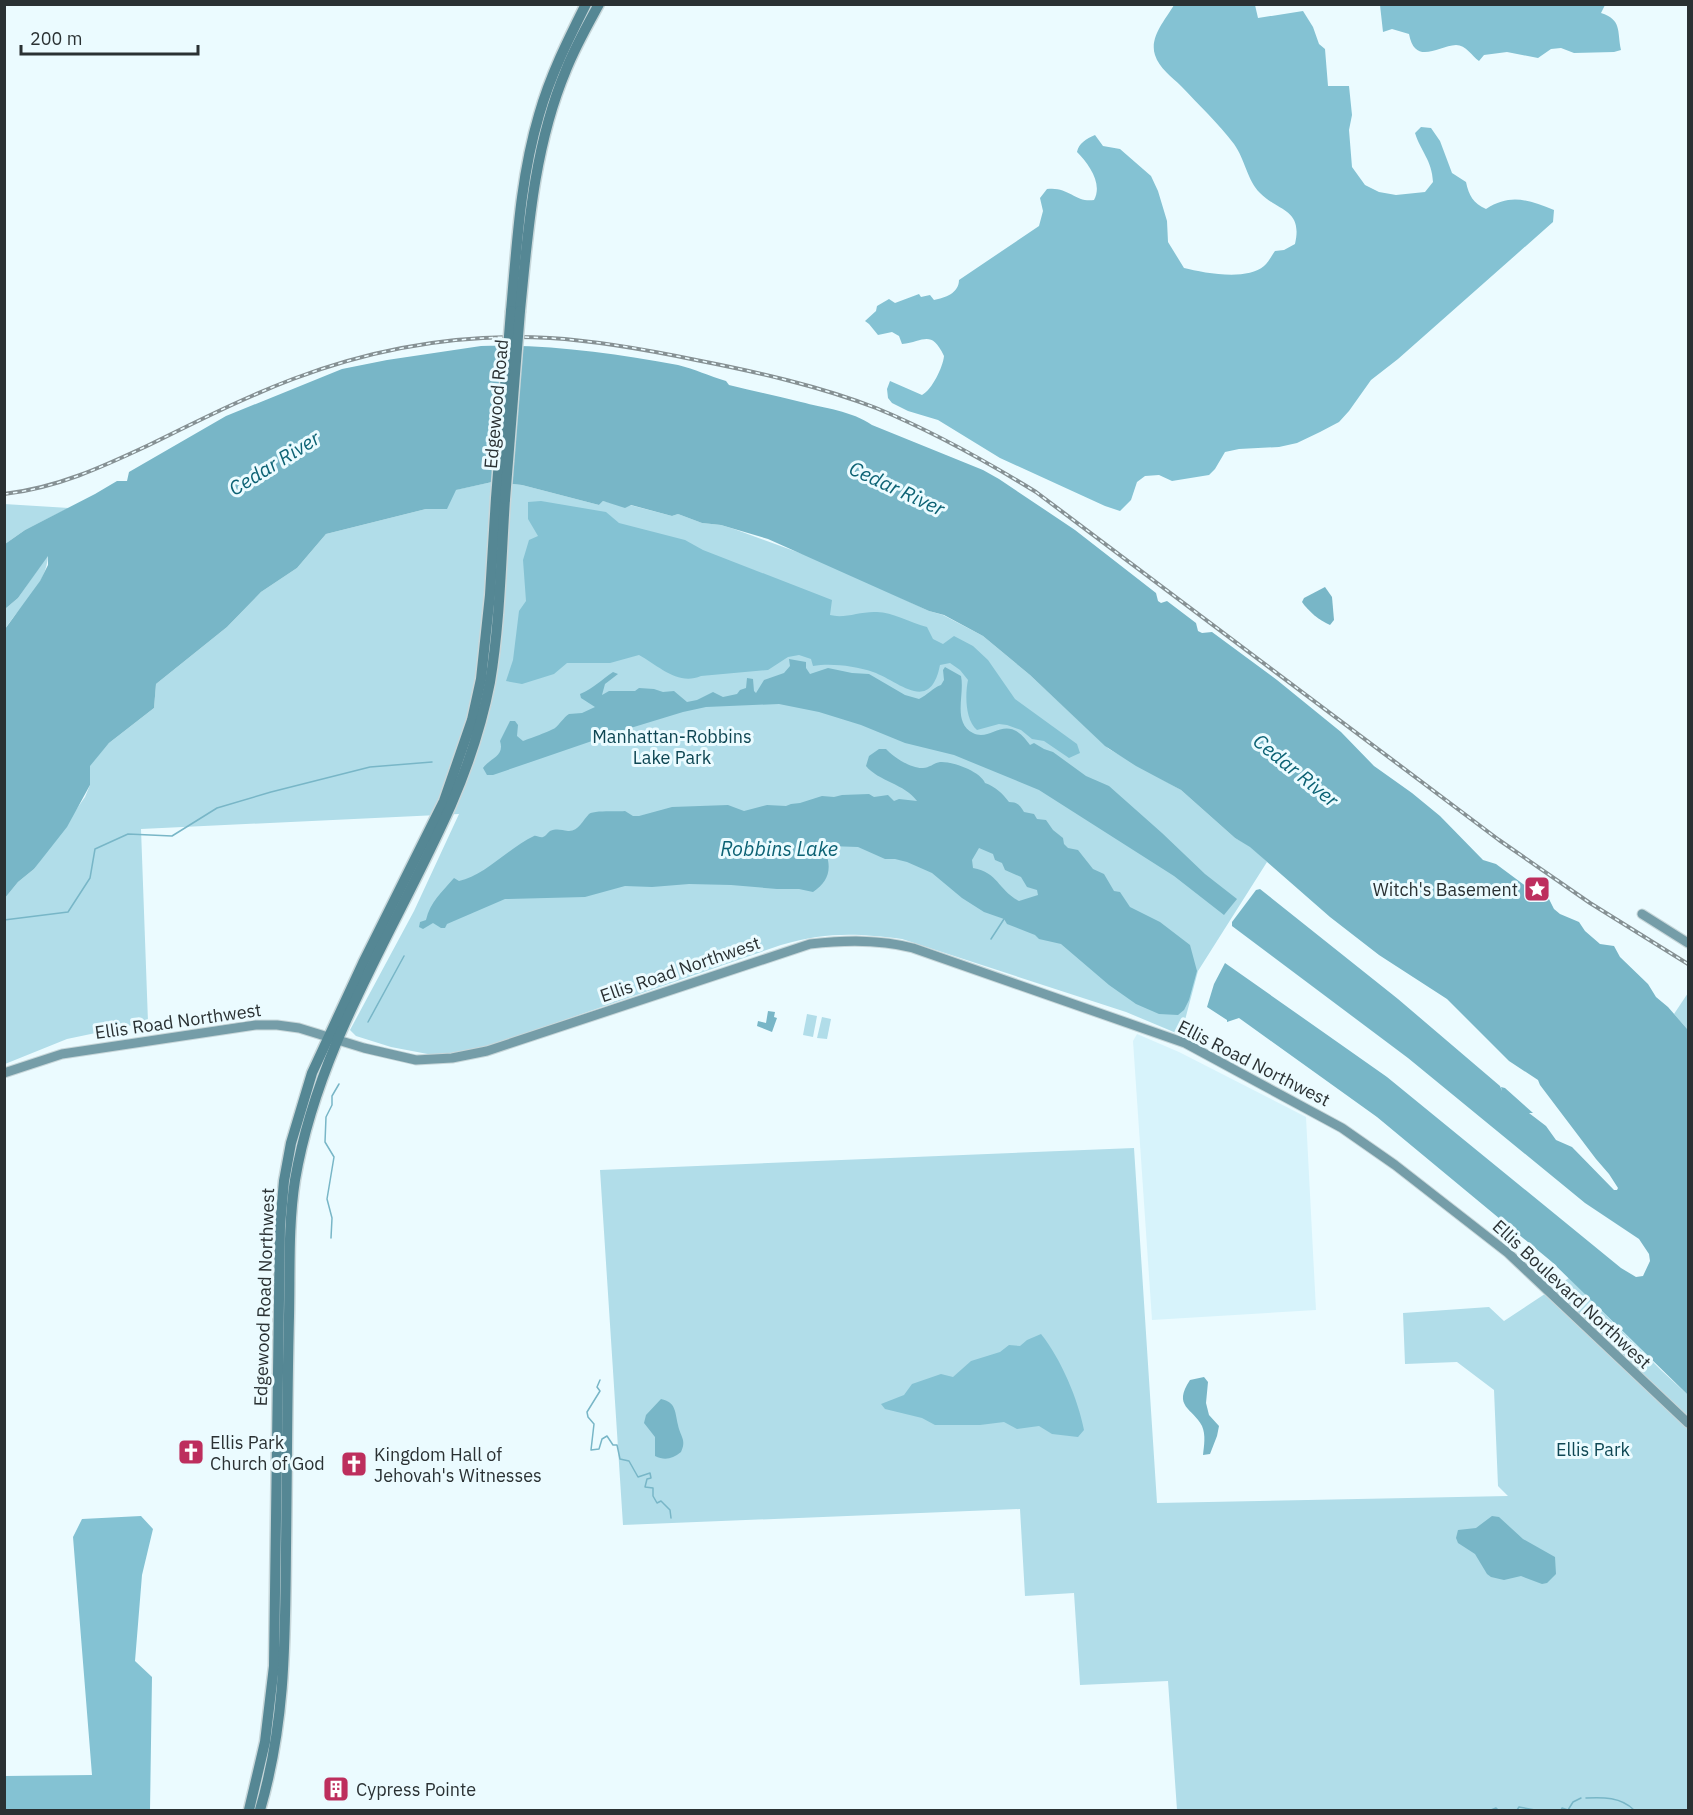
<svg xmlns="http://www.w3.org/2000/svg" width="1693" height="1815" font-family="'IBM Plex Sans',sans-serif">
  <style>
    .built { fill: #d7f3fb }
    .green { fill: #b1dde9 }
    .forest { fill: #84c2d3 }
    .water { fill: #78b6c7; fill-rule: evenodd }
    .lines { fill: none; stroke-linecap: round; stroke-linejoin: round }
    .stream { stroke: #78b6c7; stroke-width: 1.5 }
    .secondary-casing { stroke: #c8d7da; stroke-width: 11 }
    .primary-casing { stroke: #c8d7da; stroke-width: 13 }
    .secondary { stroke: #759da8; stroke-width: 9 }
    .primary { stroke: #558794; stroke-width: 10 }
    .rail-casing { stroke: #869194; stroke-width: 4 }
    .rail { stroke: #ebfbff; stroke-width: 1.5; stroke-dasharray: 4.5; stroke-linecap: butt }
    .primary-bridge-casing { stroke: #c8d7da; stroke-width: 13; stroke-linecap: butt }
    .primary-bridge { stroke: #558794; stroke-width: 10 }
    .labels { text-anchor: middle; dominant-baseline: central; stroke-width: 6; stroke-linejoin: round; paint-order: stroke }
    .street-label { font-size: 18px; fill: #2a3133; stroke: #ebfbff }
    .park-label { font-size: 18px; fill: #0e4653; stroke: #ebfbff }
    .poi-label { font-size: 18px; fill: #2a3133; stroke: #ebfbff; text-anchor: start }
    .water-label { font-size: 20px; font-style: italic; fill: #0c6274; stroke: #ebfbff }
  </style>
  <rect width="100%" height="100%" fill="#ebfbff"/>
  <path class="built" d="M 1137,1034 L 1179,1052 L 1306,1117 L 1316,1310 L 1152,1320 L 1133,1041 Z"/>
  <g class="green">
    <path d="M 492,482 L 522,485 L 599,505 L 603,501 L 624,506 L 630,505 L 672,516 L 678,514 L 702,523 L 721,525 L 734,529 L 822,561 L 929,611 L 943,615 L 983,636 L 1030,675 L 1109,749 L 1181,790 L 1235,838 L 1250,846 L 1267,862 L 1198,971 L 1181,1035 L 1126,1012 L 902,939 C 856,933 826,932 781,945 L 492,1045 L 452,1053 L 433,1055 L 391,1047 L 356,1036 L 350,1030 L 414,911 L 459,814 L 141,829 L 148,1022 L 67,1039 L 5,1064 L 5,898 L 18,882 L 34,869 L 85,797 L 90,785 L 89,766 L 109,743 L 154,708 L 156,684 L 227,627 L 261,592 L 297,568 L 326,534 L 426,509 L 446,509 L 455,490 Z"/>
    <path d="M 4,504 L 69,508 L 25,530 L 5,544 Z"/>
    <path d="M 48,555 C 47,584 20,606 5,629 L 5,609 L 18,598 Z"/>
    <path d="M 1688,993 L 1688,1030 L 1674,1014 Z"/>
    <path d="M 807,1014 L 817,1016 L 813,1037 L 803,1035 Z"/>
    <path d="M 822,1017 L 831,1019 L 827,1039 L 817,1038 Z"/>
    <path d="M 1134,1148 L 1157,1503 L 1508,1496 L 1498,1486 L 1494,1390 L 1457,1362 L 1405,1364 L 1403,1313 L 1489,1307 L 1504,1321 L 1569,1278 L 1662,1371 L 1688,1395 L 1688,1810 L 1177,1810 L 1168,1681 L 1080,1685 L 1074,1593 L 1025,1596 L 1020,1509 L 623,1525 L 600,1170 Z"/>
  </g>
  <g class="forest">
    <path d="M 1174,5 L 1255,5 L 1258,18 L 1303,11 L 1313,27 L 1319,44 L 1325,49 L 1328,86 L 1349,86 L 1352,115 L 1349,130 L 1352,167 L 1365,185 L 1379,192 L 1396,195 L 1425,192 L 1433,182 C 1432,160 1421,152 1415,133 L 1421,127 L 1431,128 L 1440,141 L 1452,173 L 1466,182 C 1469,196 1473,203 1486,209 C 1511,193 1528,200 1554,210 L 1553,222 L 1398,359 L 1371,380 L 1349,411 L 1339,422 L 1320,432 L 1297,443 L 1279,447 L 1239,449 L 1225,452 L 1215,469 L 1209,475 L 1172,481 L 1159,475 L 1145,476 L 1137,482 L 1131,500 L 1120,511 L 1105,506 L 1000,458 L 938,420 L 908,411 L 892,403 L 888,398 L 887,389 L 890,381 L 922,395 C 932,390 943,367 944,356 C 931,329 924,342 902,344 L 899,336 L 892,332 L 878,335 L 869,324 L 865,321 L 876,311 L 877,306 L 889,299 L 895,303 L 919,294 L 921,297 L 930,295 L 934,300 C 945,298 959,293 959,280 L 1039,226 L 1043,211 L 1040,198 L 1047,189 C 1068,186 1076,203 1094,200 C 1103,184 1089,164 1077,152 C 1079,143 1086,139 1095,135 L 1103,146 L 1120,149 L 1151,176 L 1158,191 L 1167,221 L 1168,242 L 1184,268 C 1204,273 1247,281 1264,266 C 1268,263 1272,255 1275,251 L 1284,250 L 1295,244 C 1303,209 1279,212 1260,193 C 1247,180 1245,159 1234,144 C 1218,123 1199,105 1181,86 C 1172,77 1159,68 1155,55 C 1149,37 1166,19 1174,5 Z"/>
    <path d="M 1380,5 L 1605,5 L 1601,13 C 1622,20 1617,30 1621,50 L 1614,52 L 1574,53 L 1561,48 L 1551,49 L 1538,58 L 1507,52 L 1484,55 L 1479,61 C 1472,56 1466,45 1456,45 C 1438,46 1415,66 1409,34 L 1392,29 L 1383,32 Z"/>
    <path d="M 541,501 L 606,512 L 619,523 L 685,540 L 703,550 L 832,600 L 830,615 C 845,619 860,611 877,612 C 892,612 911,623 927,627 L 933,639 L 943,644 L 954,636 L 973,646 L 988,660 L 1015,699 L 1077,744 L 1080,753 L 1069,758 L 1044,741 L 1032,739 L 1021,730 L 1007,725 L 999,724 L 977,730 C 965,720 965,694 968,680 L 960,670 L 950,663 L 940,665 C 930,715 899,681 873,672 C 855,666 831,663 813,666 L 811,659 L 799,655 L 788,657 L 768,670 L 701,676 C 678,686 659,666 639,655 L 610,663 L 567,663 L 554,674 L 522,684 L 506,681 L 513,660 L 519,611 L 526,601 L 523,560 L 529,540 L 538,536 L 528,519 L 528,502 Z"/>
    <path d="M 1041,1334 C 1061,1359 1078,1399 1084,1430 L 1078,1437 L 1052,1434 L 1039,1426 L 1017,1429 L 1004,1422 L 980,1425 L 935,1425 L 922,1418 L 885,1409 L 881,1404 L 904,1395 L 912,1384 L 941,1374 L 953,1377 L 971,1361 L 1000,1352 L 1009,1345 L 1020,1346 L 1027,1340 Z"/>
    <path d="M 141,1516 L 153,1529 L 142,1575 L 135,1661 L 152,1677 L 150,1810 L 5,1810 L 5,1776 L 92,1775 L 73,1537 L 82,1519 Z"/>
  </g>
  <g class="water">
    <path d="M 481,346 C 547,344 613,353 678,365 C 695,369 709,376 726,381 L 729,385 C 753,391 777,396 801,402 C 824,408 852,411 872,425 L 983,470 L 999,479 L 1075,530 L 1156,593 L 1158,601 L 1161,603 L 1167,601 L 1196,623 L 1198,631 L 1202,633 L 1212,632 L 1277,680 L 1341,732 L 1374,766 L 1412,793 L 1440,816 L 1483,860 L 1496,864 L 1531,890 L 1547,895 L 1554,909 L 1560,914 L 1579,922 L 1585,931 L 1600,944 L 1614,946 L 1620,957 L 1648,984 L 1656,997 L 1668,1007 L 1688,1030 L 1688,1395 L 1552,1262 L 1377,1117 L 1239,1018 L 1227,1022 L 1227,1020 L 1207,1007 L 1214,984 L 1225,963 L 1387,1077 L 1621,1268 L 1636,1277 L 1643,1276 L 1650,1261 L 1649,1254 L 1639,1239 L 1585,1203 L 1408,1058 L 1232,926 L 1232,922 L 1256,890 L 1260,889 L 1398,999 L 1500,1086 L 1502,1091 L 1501,1087 L 1505,1088 L 1533,1113 L 1529,1113 L 1546,1126 L 1556,1140 L 1572,1147 L 1614,1190 L 1617,1190 L 1618,1188 L 1609,1174 L 1596,1159 L 1540,1085 L 1538,1080 L 1509,1061 L 1447,999 L 1379,955 L 1330,917 L 1250,847 L 1235,838 L 1181,790 L 1136,766 L 1105,746 L 1030,675 L 983,636 L 944,615 L 929,611 L 768,539 L 721,525 L 702,523 L 678,514 L 672,516 L 631,505 L 625,508 L 603,501 L 599,505 L 522,485 L 492,482 L 456,490 L 447,509 L 426,509 L 326,534 L 297,568 L 261,592 L 227,627 L 156,684 L 154,708 L 109,743 L 90,766 L 90,785 L 67,827 L 34,869 L 18,882 L 5,898 L 5,629 L 40,581 L 48,565 L 48,556 L 18,598 L 5,609 L 5,544 L 25,530 L 95,494 L 117,481 L 127,481 L 129,472 L 226,416 L 342,369 L 387,360 Z"/>
    <path d="M 1325,587 L 1332,597 L 1334,620 L 1330,625 C 1319,620 1309,612 1302,602 L 1304,598 Z"/>
    <path d="M 789,659 L 806,662 L 806,668 L 810,674 L 828,668 L 852,673 L 869,674 L 905,695 L 919,699 C 928,695 932,688 941,685 L 944,680 L 943,670 L 945,667 L 961,676 C 965,695 952,722 973,733 C 992,743 1006,710 1030,745 L 1034,743 L 1044,749 L 1053,752 L 1086,776 L 1109,786 L 1162,833 L 1205,874 L 1237,899 L 1224,915 L 1174,876 L 1039,790 L 954,755 L 905,743 L 861,725 L 819,712 L 779,704 L 706,707 L 683,712 L 624,730 L 493,775 L 487,775 L 483,768 C 490,758 505,757 500,741 L 510,721 L 515,721 L 518,725 L 517,736 L 523,741 C 526,740 553,730 555,728 C 560,724 563,718 569,714 L 582,713 L 595,707 L 581,698 L 580,694 C 594,688 601,680 613,672 L 618,674 L 605,684 L 602,695 L 609,691 L 635,691 L 639,688 L 654,689 L 663,692 L 674,691 L 687,702 L 697,700 L 713,692 L 723,697 L 737,694 L 740,690 L 746,688 L 747,678 L 753,679 L 754,691 L 756,693 L 764,680 L 784,673 L 790,666 Z"/>
    <path d="M 879,749 L 886,749 C 893,757 912,769 923,768 C 929,768 934,763 940,762 C 953,761 981,772 985,783 C 996,787 1002,793 1009,802 C 1017,802 1020,805 1024,812 L 1034,814 L 1037,819 L 1046,820 L 1053,830 L 1063,838 L 1064,844 L 1068,848 L 1078,850 L 1093,869 L 1104,874 L 1114,891 L 1120,892 L 1130,907 L 1160,922 L 1190,945 L 1197,971 L 1189,1000 L 1184,1010 L 1178,1015 L 1159,1014 L 1136,1004 L 1109,985 L 1061,944 L 1039,939 L 1035,935 L 1007,924 L 1004,919 L 984,912 L 962,898 L 932,873 L 907,862 L 895,859 L 885,859 L 858,847 L 829,846 L 826,853 C 832,870 828,882 813,892 L 799,889 L 777,889 L 731,885 L 689,884 L 652,887 L 625,886 L 585,897 L 505,899 L 447,924 L 445,928 L 441,928 L 433,923 L 423,929 L 419,927 L 420,922 L 426,920 C 430,902 442,892 454,878 L 459,881 C 483,877 510,847 534,836 C 536,835 540,838 543,837 C 546,836 547,833 550,831 C 557,828 561,830 568,831 C 578,832 583,820 589,814 C 594,810 618,812 625,811 L 633,816 L 639,816 L 672,807 L 728,805 L 744,811 L 767,805 L 786,806 L 791,804 L 800,803 L 822,796 L 834,797 L 842,795 L 869,794 L 874,797 L 888,795 L 894,801 L 899,799 L 917,801 C 905,784 878,781 866,766 L 869,756 ZM 979,848 L 993,854 L 995,860 L 1002,863 L 1005,870 L 1021,877 L 1027,887 L 1037,890 L 1038,895 L 1019,901 C 997,889 999,873 973,868 L 972,860 Z"/>
    <path d="M 768,1011 L 775,1012 L 774,1017 L 777,1018 L 772,1032 L 757,1026 L 758,1021 L 766,1023 Z"/>
    <path d="M 1204,1377 L 1208,1382 L 1206,1403 L 1209,1415 L 1219,1426 L 1217,1436 L 1210,1454 L 1203,1455 C 1204,1446 1206,1435 1202,1426 C 1193,1408 1172,1407 1190,1380 Z"/>
    <path d="M 661,1399 C 676,1402 675,1412 678,1425 C 680,1436 687,1440 681,1452 C 672,1459 665,1461 655,1456 L 655,1437 L 644,1423 L 646,1415 Z"/>
    <path d="M 1492,1516 L 1499,1517 L 1523,1539 L 1555,1557 L 1556,1574 L 1547,1583 L 1542,1584 L 1521,1576 L 1504,1580 L 1491,1577 L 1487,1574 L 1475,1554 L 1458,1543 L 1456,1538 L 1458,1530 L 1476,1528 Z"/>
  </g>
  <g class="lines">
    <g class="stream">
      <path d="M 4,920 L 68,912 L 90,878 L 95,849 L 128,834 L 172,836 L 217,808 L 271,792 L 370,767 L 432,762"/>
      <path d="M 991,939 L 1004,919"/>
      <path d="M 368,1022 L 404,956"/>
      <path d="M 331,1238 L 332,1218 L 327,1199 L 334,1157 L 325,1142 L 326,1117 L 332,1105 L 332,1096 L 339,1084"/>
      <path d="M 600,1380 L 597,1387 L 600,1391 L 587,1412 L 588,1417 L 594,1424 L 591,1450 L 599,1449 L 602,1439 L 607,1436 L 613,1445 L 617,1445 L 620,1459 L 629,1461 L 638,1477 L 650,1473 L 651,1478 L 647,1479 L 645,1487 L 653,1488 L 653,1496 L 657,1503 L 661,1501 L 670,1510 L 671,1518"/>
      <path d="M 1586,1798 C 1603,1797 1621,1797 1634,1810"/>
      <path d="M 1491,1810 L 1496,1808 L 1498,1810"/>
      <path d="M 1512,1810 L 1517,1810 L 1519,1807 L 1535,1810"/>
      <path d="M 1561,1810 L 1562,1808 L 1568,1810 L 1573,1802 L 1581,1798"/>
    </g>
    <defs>
      <g id="secondary">
        <path d="M 1642,914 L 1688,943"/>
        <path d="M 4,1073 L 62,1054 L 256,1025 L 277,1025 L 299,1028 L 364,1048 L 416,1060 L 452,1058 L 487,1051 L 810,944 C 845,940 879,939 913,948 L 1185,1043 L 1342,1128 L 1395,1165 L 1508,1253 L 1688,1423"/>
      </g>
      <g id="primary">
        <path d="M 511,311 C 517,245 520,179 539,115 C 550,76 568,40 586,4"/>
        <path d="M 520,311 C 528,230 534,146 566,70 C 575,47 587,26 599,4"/>
        <path d="M 249,1810 L 265,1742 L 274,1666 L 280,1226 L 284,1181 L 291,1143 L 312,1073 L 363,963 L 444,801 L 472,720 L 481,679 L 490,595 L 496,498"/>
        <path d="M 260,1810 C 286,1721 285,1639 286,1548 C 287,1471 287,1393 289,1316 C 290,1271 288,1225 295,1180 C 318,1044 396,929 451,805 C 468,766 482,723 490,682 C 500,623 501,558 505,499"/>
      </g>
    </defs>
    <use href="#secondary" class="secondary-casing"/>
    <use href="#primary" class="primary-casing"/>
    <use href="#secondary" class="secondary"/>
    <use href="#primary" class="primary"/>
    <defs>
      <path id="rail" d="M 4,494 C 57,488 102,467 149,445 C 196,422 243,398 293,379 C 375,348 463,333 550,338 C 599,341 648,350 696,360 C 757,372 819,386 876,408 C 932,431 984,460 1036,492 L 1499,840 L 1590,903 L 1688,964"/>
    </defs>
    <use href="#rail" class="rail-casing"/>
    <use href="#rail" class="rail"/>
    <defs>
      <g id="primary-bridge">
        <path d="M 496,498 L 511,311"/>
        <path d="M 505,499 L 520,311"/>
      </g>
    </defs>
    <use href="#primary-bridge" class="primary-bridge-casing"/>
    <use href="#primary-bridge" class="primary-bridge"/>
  </g>
  <defs>
    <symbol id="sight-square" viewBox="-11 -11 22 22"><rect x="-9" y="-9" width="18" height="18" rx="4" fill="#bd2e5d" stroke="#ebfbff"/><path d="M0-6L1.8-2.2L6-1.7L2.9 1.2L3.7 5.4L0 3.3L-3.7 5.4L-2.9 1.2L-6-1.7L-1.8-2.2Z" fill="#fff"/></symbol>
    <symbol id="church-square" viewBox="-11 -11 22 22"><rect x="-9" y="-9" width="18" height="18" rx="4" fill="#bd2e5d" stroke="#ebfbff"/><path d="M-1.2-6h2.4v3.5h3.3v2.4h-3.3V6h-2.4V-.1h-3.3v-2.4h3.3Z" fill="#fff"/></symbol>
    <symbol id="building-square" viewBox="-11 -11 22 22"><rect x="-9" y="-9" width="18" height="18" rx="4" fill="#bd2e5d" stroke="#ebfbff"/><path d="M-4-6H4V6H1V3H-1V6H-4ZM-2.5-4.3h1.7v1.8h-1.7ZM.8-4.3h1.7v1.8H.8ZM-2.5-1h1.7V.8h-1.7ZM.8-1h1.7V.8H.8Z" fill="#fff"/></symbol>
  </defs>
  <g fill-rule="evenodd">
    <use href="#sight-square" x="1522" y="874" width="30" height="30"/>
    <use href="#church-square" x="176" y="1437" width="30" height="30"/>
    <use href="#church-square" x="339" y="1449" width="30" height="30"/>
    <use href="#building-square" x="321" y="1774" width="30" height="30"/>
  </g>
  <g class="labels">
    <g class="street-label">
      <text transform="translate(496 404) rotate(-85)">Edgewood Road</text>
      <text transform="translate(680 969) rotate(-19)">Ellis Road Northwest</text>
      <text transform="translate(178 1021) rotate(-8)">Ellis Road Northwest</text>
      <text transform="translate(1254 1063) rotate(27)">Ellis Road Northwest</text>
      <text transform="translate(1572 1294) rotate(43)">Ellis Boulevard Northwest</text>
      <text transform="translate(264 1297) rotate(-88)">Edgewood Road Northwest</text>
    </g>
    <g class="park-label">
      <text x="672" y="736">Manhattan-Robbins<tspan x="672" dy="21">Lake Park</tspan></text>
      <text x="1593" y="1449">Ellis Park</text>
    </g>
    <g class="poi-label">
      <text x="1518" y="889" text-anchor="end">Witch's Basement</text>
      <text x="210" y="1442">Ellis Park<tspan x="210" dy="21">Church of God</tspan></text>
      <text x="374" y="1454">Kingdom Hall of<tspan x="374" dy="21">Jehovah's Witnesses</tspan></text>
      <text x="356" y="1789">Cypress Pointe</text>
    </g>
    <g class="water-label">
      <text transform="translate(274 463) rotate(-32)">Cedar River</text>
      <text transform="translate(897 488) rotate(25)">Cedar River</text>
      <text transform="translate(1296 770) rotate(39)">Cedar River</text>
      <text x="779" y="848">Robbins Lake</text>
    </g>
  </g>
  <rect width="1693" height="1815" fill="none" stroke="#2a3133" stroke-width="12"/>
  <path d="M21 45v9h177v-9" fill="none" stroke="#2a3133" stroke-width="3"/>
  <text x="30" y="45" font-size="18" fill="#2a3133" stroke="#ebfbff" stroke-width="4.5" paint-order="stroke">200 m</text>
</svg>
